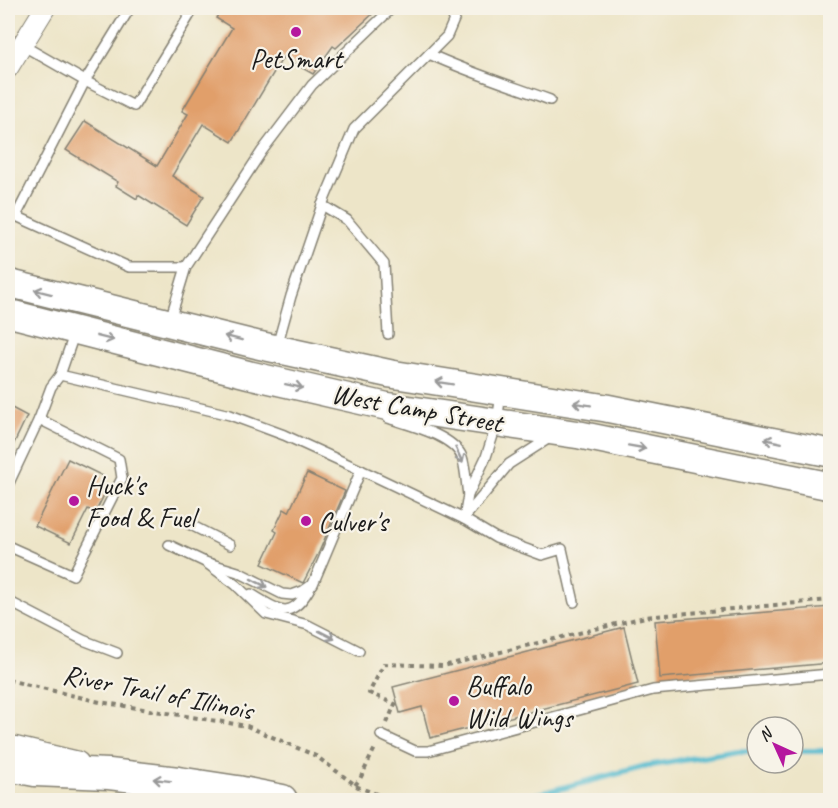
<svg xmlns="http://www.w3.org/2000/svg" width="838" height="808" font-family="Caveat,sans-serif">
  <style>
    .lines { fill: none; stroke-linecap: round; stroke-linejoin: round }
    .stream { stroke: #51bace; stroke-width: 6 }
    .building { fill: #e19f6a }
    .lane-casing { stroke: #848072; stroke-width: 12 }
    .street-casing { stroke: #848072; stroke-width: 22 }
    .secondary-casing { stroke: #848072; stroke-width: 30 }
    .primary-casing { stroke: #848072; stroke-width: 33 }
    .path { stroke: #848072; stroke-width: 4; stroke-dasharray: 4.5 4.5; stroke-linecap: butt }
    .lane { stroke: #fff; stroke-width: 9 }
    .street { stroke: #fff; stroke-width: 20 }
    .secondary { stroke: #fff; stroke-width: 27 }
    .primary { stroke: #fff; stroke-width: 30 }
    .oneway { stroke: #999 }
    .poi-dot { fill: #b5179e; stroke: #f7f3e8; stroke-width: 2 }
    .labels { text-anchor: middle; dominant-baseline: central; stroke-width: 4.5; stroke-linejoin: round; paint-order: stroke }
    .poi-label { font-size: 28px; fill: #1c1c1c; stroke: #f7f3e8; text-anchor: start }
    .street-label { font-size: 28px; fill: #1c1c1c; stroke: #f7f3e8 }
  </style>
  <rect width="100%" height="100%" fill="#f7f3e8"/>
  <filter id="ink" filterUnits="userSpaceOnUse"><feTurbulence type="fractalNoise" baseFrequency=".0167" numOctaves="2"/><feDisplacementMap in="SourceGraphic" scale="12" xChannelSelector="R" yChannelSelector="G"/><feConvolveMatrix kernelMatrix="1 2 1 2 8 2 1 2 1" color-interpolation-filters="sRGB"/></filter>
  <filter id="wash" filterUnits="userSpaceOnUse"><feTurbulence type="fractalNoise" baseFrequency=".008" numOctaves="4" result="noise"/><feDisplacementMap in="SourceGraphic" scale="24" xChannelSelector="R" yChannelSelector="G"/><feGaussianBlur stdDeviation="1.35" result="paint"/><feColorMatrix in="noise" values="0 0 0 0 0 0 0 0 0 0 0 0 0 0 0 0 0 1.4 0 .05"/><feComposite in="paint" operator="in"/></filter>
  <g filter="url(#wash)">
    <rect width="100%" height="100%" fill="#ede5c8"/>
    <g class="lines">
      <g class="stream">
        <path d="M 793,751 L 830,751"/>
        <path d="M 517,800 L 646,766 L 738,751 L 757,751"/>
      </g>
    </g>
    <g id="blocks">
      <g class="building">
        <path d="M 222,8 L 379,8 L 336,48 L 333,46 L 313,74 L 283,57 L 232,142 L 203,124 L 172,176 L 204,196 L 186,225 L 138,195 L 137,199 L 116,186 L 118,182 L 66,150 L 85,121 L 157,166 L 188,114 L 182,111 L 232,28 L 216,18 Z"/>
        <path d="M 8,406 L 27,416 L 8,456 Z"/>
        <path d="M 68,459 L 103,476 L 97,489 L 105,493 L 95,513 L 88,509 L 71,543 L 35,526 Z"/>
        <path d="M 307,473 L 345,491 L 319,552 L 303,583 L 262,564 L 277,532 L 274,530 L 284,509 L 289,512 Z"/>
        <path d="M 831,607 L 831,663 L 660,678 L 655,621 Z"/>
        <path d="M 624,627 L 638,684 L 430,738 L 422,707 L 400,713 L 393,687 Z"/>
      </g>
    </g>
  </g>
  <g filter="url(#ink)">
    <use href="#blocks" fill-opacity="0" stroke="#848072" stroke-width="1.5"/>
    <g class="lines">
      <defs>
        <g id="lane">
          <path d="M 130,8 L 85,81 L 134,106 L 194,8"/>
          <path d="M 22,45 L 85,81 L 16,216 L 129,267 L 186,267 L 170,320"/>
          <path d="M 429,54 C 468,72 509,85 550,100"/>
          <path d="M 322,205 L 347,220 L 384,264 L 388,334"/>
          <path d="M 186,267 L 262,151 L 312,85 L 392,8"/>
          <path d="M 277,346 L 291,296 L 322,205 L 354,129 L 447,36 L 459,8"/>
          <path d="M 60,375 L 230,415 L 284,435 L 376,477 L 464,519 L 496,538 L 542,555 L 562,549 L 574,602"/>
          <path d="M 388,418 C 409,425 453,435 462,457 C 466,469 466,483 468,495"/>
          <path d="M 8,485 L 39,419 L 51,387 L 60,375 L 75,332"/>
          <path d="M 465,517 L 509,464 L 551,437"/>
          <path d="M 464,519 L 468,495 L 486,457 L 497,423 L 501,393"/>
          <path d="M 181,520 L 230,545"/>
          <path d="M 169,545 L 205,562 L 236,585 L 266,614 L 308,625 L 359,651"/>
          <path d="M 8,546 L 73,575 L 122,478 L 119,459 L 39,419"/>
          <path d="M 205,562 L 238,572 L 282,594 L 292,595 L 303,591 L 313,584 L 361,470"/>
          <path d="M 251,594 C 280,611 291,622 311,586"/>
          <path d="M 8,601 L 83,640 L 117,653"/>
          <path d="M 381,735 L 415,751 L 428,751 L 653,690 L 830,674"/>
        </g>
        <path id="street" d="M 8,68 L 45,8"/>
        <g id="secondary">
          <path d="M 8,283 L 258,345 L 391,374 L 606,408 L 830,453"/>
          <path d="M 8,313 L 250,375 L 385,406 L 580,435 L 830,486"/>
          <path d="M 8,749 L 76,765"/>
        </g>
        <path id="primary" d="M 8,766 L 35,771 L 109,774 L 178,782 L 237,791 L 282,800"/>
      </defs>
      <use href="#lane" class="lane-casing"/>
      <use href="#street" class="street-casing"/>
      <use href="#secondary" class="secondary-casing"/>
      <use href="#primary" class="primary-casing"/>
      <g class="path">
        <path d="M 8,680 L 100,702 L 247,726 L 316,756 L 358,787 L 392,800"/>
        <path d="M 387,723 L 395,704 L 369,693 L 384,664 L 443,666 L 645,617 L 830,600"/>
        <path d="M 355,785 L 360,779 L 375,748"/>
      </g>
      <use href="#lane" class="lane"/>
      <use href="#street" class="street"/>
      <use href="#secondary" class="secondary"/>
      <use href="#primary" class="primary"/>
    </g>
    <defs><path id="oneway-shaft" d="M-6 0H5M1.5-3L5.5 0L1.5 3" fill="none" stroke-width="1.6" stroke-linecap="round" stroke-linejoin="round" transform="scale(1.5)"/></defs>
    <g class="oneway">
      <use href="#oneway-shaft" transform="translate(43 292) rotate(-166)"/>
      <use href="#oneway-shaft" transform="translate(105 338) rotate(14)"/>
      <use href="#oneway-shaft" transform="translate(233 338) rotate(-166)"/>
      <use href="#oneway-shaft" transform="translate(444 383) rotate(-171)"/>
      <use href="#oneway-shaft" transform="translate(294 386) rotate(12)"/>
      <use href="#oneway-shaft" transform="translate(582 404) rotate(-171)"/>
      <use href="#oneway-shaft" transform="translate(773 441) rotate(-168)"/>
      <use href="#oneway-shaft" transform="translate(637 447) rotate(10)"/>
      <use href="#oneway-shaft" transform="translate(459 455) rotate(65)"/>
      <use href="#oneway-shaft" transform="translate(259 583) rotate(27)"/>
      <use href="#oneway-shaft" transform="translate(327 635) rotate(27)"/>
      <use href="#oneway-shaft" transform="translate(162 780) rotate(-173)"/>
    </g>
  </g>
  <g class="poi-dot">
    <circle cx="296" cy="32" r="6"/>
    <circle cx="74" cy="501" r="6"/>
    <circle cx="306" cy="521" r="6"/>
    <circle cx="454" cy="701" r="6"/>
  </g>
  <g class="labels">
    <g class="poi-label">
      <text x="296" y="58" text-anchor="middle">PetSmart</text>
      <text x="86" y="485">Huck's<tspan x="86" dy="32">Food &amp; Fuel</tspan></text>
      <text x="318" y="521">Culver's</text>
      <text x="466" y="685">Buffalo<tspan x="466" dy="32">Wild Wings</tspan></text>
    </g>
    <g class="street-label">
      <text transform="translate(417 408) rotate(10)">West Camp Street</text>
      <text transform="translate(158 692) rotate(11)">River Trail of Illinois</text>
    </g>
  </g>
  <rect width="838" height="808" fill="none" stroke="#f7f3e8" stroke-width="30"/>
  <g transform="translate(775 745) rotate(315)"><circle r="28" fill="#f7f3e8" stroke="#9f9d96" stroke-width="1.5"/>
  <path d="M0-4.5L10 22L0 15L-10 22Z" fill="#b5179e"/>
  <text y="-9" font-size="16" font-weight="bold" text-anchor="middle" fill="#1c1c1c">N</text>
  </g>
</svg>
